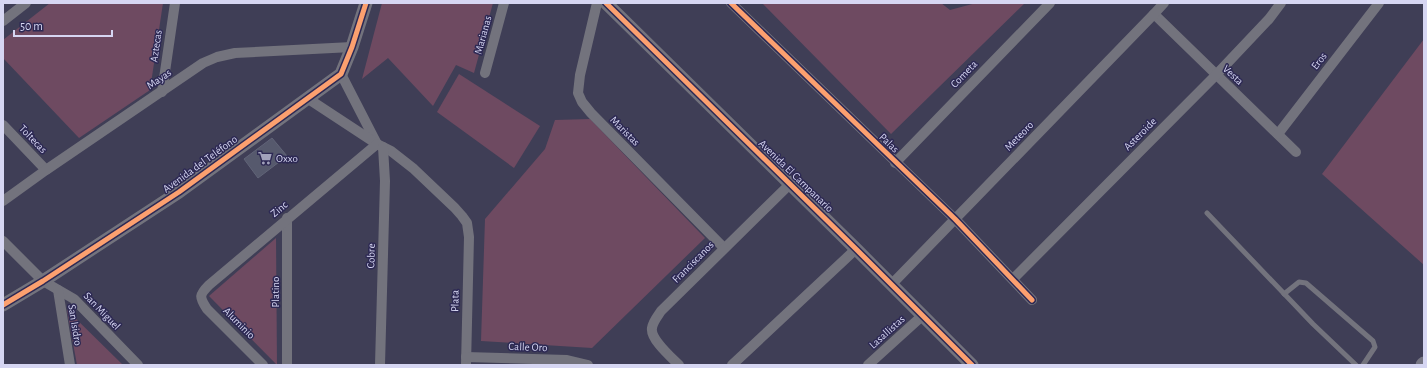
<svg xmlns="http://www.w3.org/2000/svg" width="1427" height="368" font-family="'Alegreya Sans',sans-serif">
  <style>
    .green { fill: #6e4a61 }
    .building { fill: #56596d; stroke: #616478 }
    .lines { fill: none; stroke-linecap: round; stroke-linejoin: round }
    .service { stroke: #73737d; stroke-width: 5 }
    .minor { stroke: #73737d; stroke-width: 10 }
    .tertiary { stroke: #73737d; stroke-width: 13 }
    .secondary { stroke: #767583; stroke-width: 15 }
    .cycleway-casing { stroke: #2d2954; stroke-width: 8 }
    .cycleway { stroke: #fca06f; stroke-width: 5 }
    .labels { text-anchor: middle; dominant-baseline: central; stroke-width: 3; stroke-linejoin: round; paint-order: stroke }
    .street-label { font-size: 11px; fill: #d6d6f2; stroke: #2d2954 }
    .poi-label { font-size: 11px; fill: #d6d6f2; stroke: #2d2954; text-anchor: start }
  </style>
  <rect width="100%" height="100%" fill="#3f3e56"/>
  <g class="green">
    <path d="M 50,3 L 163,3 L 150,90 L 79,138 L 3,58 L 3,40 Z"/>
    <path d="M 382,3 L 493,3 L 474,73 L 456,65 L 433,106 L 388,58 L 362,79 Z"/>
    <path d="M 762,3 L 941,3 L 950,10 L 976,3 L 1025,3 L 891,134 Z"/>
    <path d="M 1424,39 L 1424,265 L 1322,174 Z"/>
    <path d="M 459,74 L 540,126 L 514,168 L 437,112 Z"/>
    <path d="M 590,119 L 705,238 L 592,348 L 481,341 L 485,219 L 545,149 L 555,120 Z"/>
    <path d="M 276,238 L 277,365 L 209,296 Z"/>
    <path d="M 67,310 L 123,365 L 77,365 Z"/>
  </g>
  <path class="building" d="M 272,138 L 287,156 L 258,178 L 244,159 Z"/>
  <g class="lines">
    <g class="service">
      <path d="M 1207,213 L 1313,324 L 1356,365"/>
      <path d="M 1284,294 L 1299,282 L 1306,283 L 1373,341 L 1375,347 L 1363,365"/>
    </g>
    <g class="minor">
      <path d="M 597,3 L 580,75 L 578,93 L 582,102 L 591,113 L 724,248"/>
      <path d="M 731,3 L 955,219 L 1032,300"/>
      <path d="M 1154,14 L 1296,152"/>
      <path d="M 3,21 L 26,3"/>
      <path d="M 485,73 L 504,3"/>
      <path d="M 341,74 L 377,144"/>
      <path d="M 162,92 L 175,3"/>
      <path d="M 307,98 L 377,144 L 391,151 L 414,169 L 454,207 L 462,216 L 467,223 L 469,237 L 466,365"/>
      <path d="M 3,125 L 46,170"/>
      <path d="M 1278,134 L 1379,3"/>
      <path d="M 895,163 L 1050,3"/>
      <path d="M 3,201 L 46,170 L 203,63 L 217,57 L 235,53 L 352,47"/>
      <path d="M 287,218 L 287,365"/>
      <path d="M 3,241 L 43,281 L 74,299 L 138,365"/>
      <path d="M 1013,279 L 1216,75 L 1269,19 L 1281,3"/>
      <path d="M 891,285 L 1154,14 L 1164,3"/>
      <path d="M 58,290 L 70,365"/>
      <path d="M 466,357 L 567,360 L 588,365"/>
      <path d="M 263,365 L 207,309 C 199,297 199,295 209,285 L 377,144"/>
      <path d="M 380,365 L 385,181 L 383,147"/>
      <path d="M 679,365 C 671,357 650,339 652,328 C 653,321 658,316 661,311 L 790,184"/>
      <path d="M 732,365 L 856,249"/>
      <path d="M 868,365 L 922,316"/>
    </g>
    <g class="tertiary">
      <path d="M 606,3 L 856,249 L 972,365"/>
      <path d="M 3,305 L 43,281 L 179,192 L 341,74 L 352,47 L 366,3"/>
    </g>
    <path class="secondary" d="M 1423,365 L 1424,364"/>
    <defs>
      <g id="cycleway">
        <path d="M 606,3 L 856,249 L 972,365"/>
        <path d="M 731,3 L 955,219 L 1032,300"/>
        <path d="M 3,305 L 43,281 L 179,192 L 341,74 L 352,47 L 366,3"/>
      </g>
    </defs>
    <use href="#cycleway" class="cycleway-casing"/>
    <use href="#cycleway" class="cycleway"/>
  </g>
  <defs>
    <symbol id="supermarket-bare" viewBox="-9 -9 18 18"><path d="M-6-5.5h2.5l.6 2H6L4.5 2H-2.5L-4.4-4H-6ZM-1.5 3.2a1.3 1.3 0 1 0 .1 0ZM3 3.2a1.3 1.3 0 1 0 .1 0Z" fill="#a1a1bb" stroke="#2d2954" stroke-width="2.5" paint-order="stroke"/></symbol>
  </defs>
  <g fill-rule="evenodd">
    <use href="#supermarket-bare" x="255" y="148" width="20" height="20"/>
  </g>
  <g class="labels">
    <g class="street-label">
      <text transform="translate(483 35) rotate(-75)">Marianas</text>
      <text transform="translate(156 46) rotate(-82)">Aztecas</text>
      <text transform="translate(1319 61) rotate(-52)">Eros</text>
      <text transform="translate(964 74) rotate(-46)">Cometa</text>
      <text transform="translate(1233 75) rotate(43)">Vesta</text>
      <text transform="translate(159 79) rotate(-34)">Mayas</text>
      <text transform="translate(625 131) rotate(45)">Maristas</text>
      <text transform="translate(1140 134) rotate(-45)">Asteroide</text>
      <text transform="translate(1019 136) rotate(-46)">Meteoro</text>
      <text transform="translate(33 139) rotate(46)">Toltecas</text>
      <text transform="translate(889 143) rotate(44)">Palas</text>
      <text transform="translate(200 164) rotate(-36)">Avenida del Teléfono</text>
      <text transform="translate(796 176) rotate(44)">Avenida El Campanario</text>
      <text transform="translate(279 209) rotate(-40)">Zinc</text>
      <text transform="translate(371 256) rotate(-89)">Cobre</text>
      <text transform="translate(693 262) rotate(-45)">Franciscanos</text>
      <text transform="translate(275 292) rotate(-90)">Platino</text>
      <text transform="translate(455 301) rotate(-89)">Plata</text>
      <text transform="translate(102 311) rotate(46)">San Miguel</text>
      <text transform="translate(239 323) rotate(45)">Aluminio</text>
      <text transform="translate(75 325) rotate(81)">San Isidro</text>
      <text transform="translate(887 332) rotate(-42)">Lasallistas</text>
      <text transform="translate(528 347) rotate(2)">Calle Oro</text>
    </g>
    <g class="poi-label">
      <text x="276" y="158">Oxxo</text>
    </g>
  </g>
  <rect width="1427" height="368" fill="none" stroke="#d6d6f2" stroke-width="8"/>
  <path d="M14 30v6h98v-6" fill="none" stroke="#d6d6f2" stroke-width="2"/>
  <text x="20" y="30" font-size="12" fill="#d6d6f2" stroke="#2d2954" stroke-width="3" paint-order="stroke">50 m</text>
</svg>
